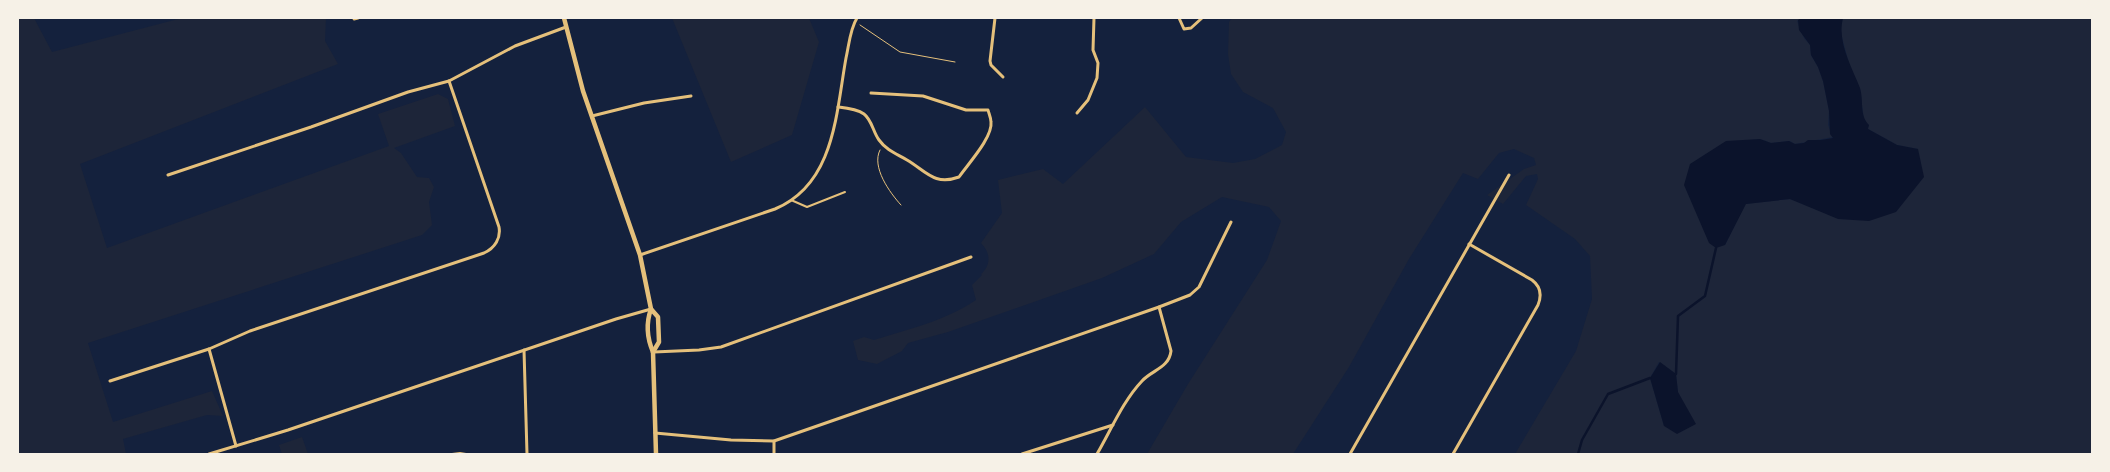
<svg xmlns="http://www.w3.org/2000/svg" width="2110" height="472" font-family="Cabin,sans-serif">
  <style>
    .green { fill: #1d2539; fill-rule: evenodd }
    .water { fill: #0b132b }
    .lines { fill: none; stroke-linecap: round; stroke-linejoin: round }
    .stream { stroke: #0b132b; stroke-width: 2.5 }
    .path { stroke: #e5c07b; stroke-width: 1 }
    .service { stroke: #e5c07b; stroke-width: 2 }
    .minor { stroke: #e5c07b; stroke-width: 3 }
    .secondary { stroke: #e5c07b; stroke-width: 4.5 }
  </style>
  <rect width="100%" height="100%" fill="#14213d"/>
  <g class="green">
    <path d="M 18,18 L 34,18 L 52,52 L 182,18 L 326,18 L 325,41 L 338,64 L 80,164 L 107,248 L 389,146 L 378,114 L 438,94 L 448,99 L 455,126 L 394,148 L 401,153 L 417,177 L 429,178 L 434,187 L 429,202 L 432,225 L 422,235 L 88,343 L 113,422 L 212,391 L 223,416 L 207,415 L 123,439 L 126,454 L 18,454 Z"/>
    <path d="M 672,18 L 809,18 L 819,42 L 792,135 L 731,162 Z"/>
    <path d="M 1232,18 L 1801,18 L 1797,21 L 1804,38 L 1810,45 L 1811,55 L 1818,67 L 1823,81 L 1829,111 L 1828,125 L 1833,137 L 1795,144 L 1790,141 L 1771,143 L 1760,139 L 1740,141 L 1725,245 L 1745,204 L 1790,199 L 1841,219 L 1918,149 L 1897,145 L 1868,129 L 1864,120 L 1860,90 L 1850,67 L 1840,30 L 1843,18 L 2092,18 L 2092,454 L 1515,454 L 1576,351 L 1592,299 L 1590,256 L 1575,239 L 1526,205 L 1538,179 L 1537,174 L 1526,176 L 1503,204 L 1487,195 L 1524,169 L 1536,165 L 1534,158 L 1514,149 L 1499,153 L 1478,179 L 1463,173 L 1409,259 L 1349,367 L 1293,454 L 1147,454 L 1188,384 L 1267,260 L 1281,221 L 1269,207 L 1222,197 L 1181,222 L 1154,254 L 1102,278 L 948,332 L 908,343 L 902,351 L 877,364 L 858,360 L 853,341 L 864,337 L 874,340 C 909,329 945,321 976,300 L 972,285 L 982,275 L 981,274 C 991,265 991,253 981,243 L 1002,213 L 998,180 L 1043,169 L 1063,184 L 1145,107 L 1186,157 L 1233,163 L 1255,159 L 1282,145 L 1286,132 L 1273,108 L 1243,92 L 1231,74 L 1228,54 L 1229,22 ZM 1659,362 L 1676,374 L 1678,392 L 1664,426 L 1650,378 Z"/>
    <path d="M 302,437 L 308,454 L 282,454 L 279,445 Z"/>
  </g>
  <g class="water">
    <path d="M 1801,18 L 1843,18 C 1837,42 1851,65 1860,88 C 1864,101 1859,115 1869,125 L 1868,129 L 1897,145 L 1918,149 L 1924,177 L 1896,212 L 1869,221 L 1838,219 L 1790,199 L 1746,204 L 1725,245 L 1716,248 L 1709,243 L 1684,185 L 1690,164 L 1726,141 L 1760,139 L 1771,143 L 1789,141 L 1795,144 L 1804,143 L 1808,140 L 1821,140 L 1833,138 L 1830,134 L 1829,111 L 1823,81 L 1818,67 L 1811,55 L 1810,45 L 1799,30 L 1798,20 Z"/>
    <path d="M 1660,362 L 1676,374 L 1678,392 L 1696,424 L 1677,434 L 1664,426 L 1650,378 Z"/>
  </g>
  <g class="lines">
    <g class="stream">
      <path d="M 1676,374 L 1678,316 L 1705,296 L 1716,248"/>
      <path d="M 1578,454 L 1582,440 L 1608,394 L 1650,378"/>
    </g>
    <g class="path">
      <path d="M 860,25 L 900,52 L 955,62"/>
      <path d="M 880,150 C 871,167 890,193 901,205"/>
    </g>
    <g class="service">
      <path d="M 791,200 L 807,207 L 845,192"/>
      <path d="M 452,454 L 460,453 L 466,454"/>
    </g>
    <g class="minor">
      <path d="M 995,18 L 990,61 L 991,65 L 1003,77"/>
      <path d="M 1179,18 L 1184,29 L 1191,28 L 1202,18"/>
      <path d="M 354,19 L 358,18"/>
      <path d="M 838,107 C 847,108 857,109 864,114 C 872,120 873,132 879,140 C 887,151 897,154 907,160 C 926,171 934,186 959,177 C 968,164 993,137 991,122 C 991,118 989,114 988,110 L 966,110 L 923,96 L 871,93"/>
      <path d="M 1077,113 L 1088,100 L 1097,78 L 1098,63 L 1093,50 L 1094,18"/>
      <path d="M 592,116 L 644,103 L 691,96"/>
      <path d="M 168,175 L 311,127 L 408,92 L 449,81 L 515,46 L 566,27"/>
      <path d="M 640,255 L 775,209 C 835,184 836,113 846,58 C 849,45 850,29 857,18"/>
      <path d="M 209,349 L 236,446"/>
      <path d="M 524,350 L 527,454"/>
      <path d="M 654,352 L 699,350 L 721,347 L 971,257"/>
      <path d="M 110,381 L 209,349 L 250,331 L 484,253 C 495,248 501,238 499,227 L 449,81"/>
      <path d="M 655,433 L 731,440 L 774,441 L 1159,307 L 1190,295 L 1199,287 L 1231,222"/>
      <path d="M 774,441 L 774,454"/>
      <path d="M 209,454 L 288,430 L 616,319 L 651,309"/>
      <path d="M 1022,454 L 1113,425"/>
      <path d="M 1097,454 C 1111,430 1123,401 1142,381 C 1152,370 1169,368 1171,351 L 1159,307"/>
      <path d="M 1350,454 L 1509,175"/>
      <path d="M 1453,454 L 1538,305 C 1542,295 1540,286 1532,280 L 1469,244"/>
    </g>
    <g class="secondary">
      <path d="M 564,18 L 583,91 L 640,255 L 651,309 L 658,317 L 659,342 L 653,352"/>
      <path d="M 651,309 C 646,323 647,338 653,352 L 656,454"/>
    </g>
  </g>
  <rect width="2110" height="472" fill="none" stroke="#f6f1e7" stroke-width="38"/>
</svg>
